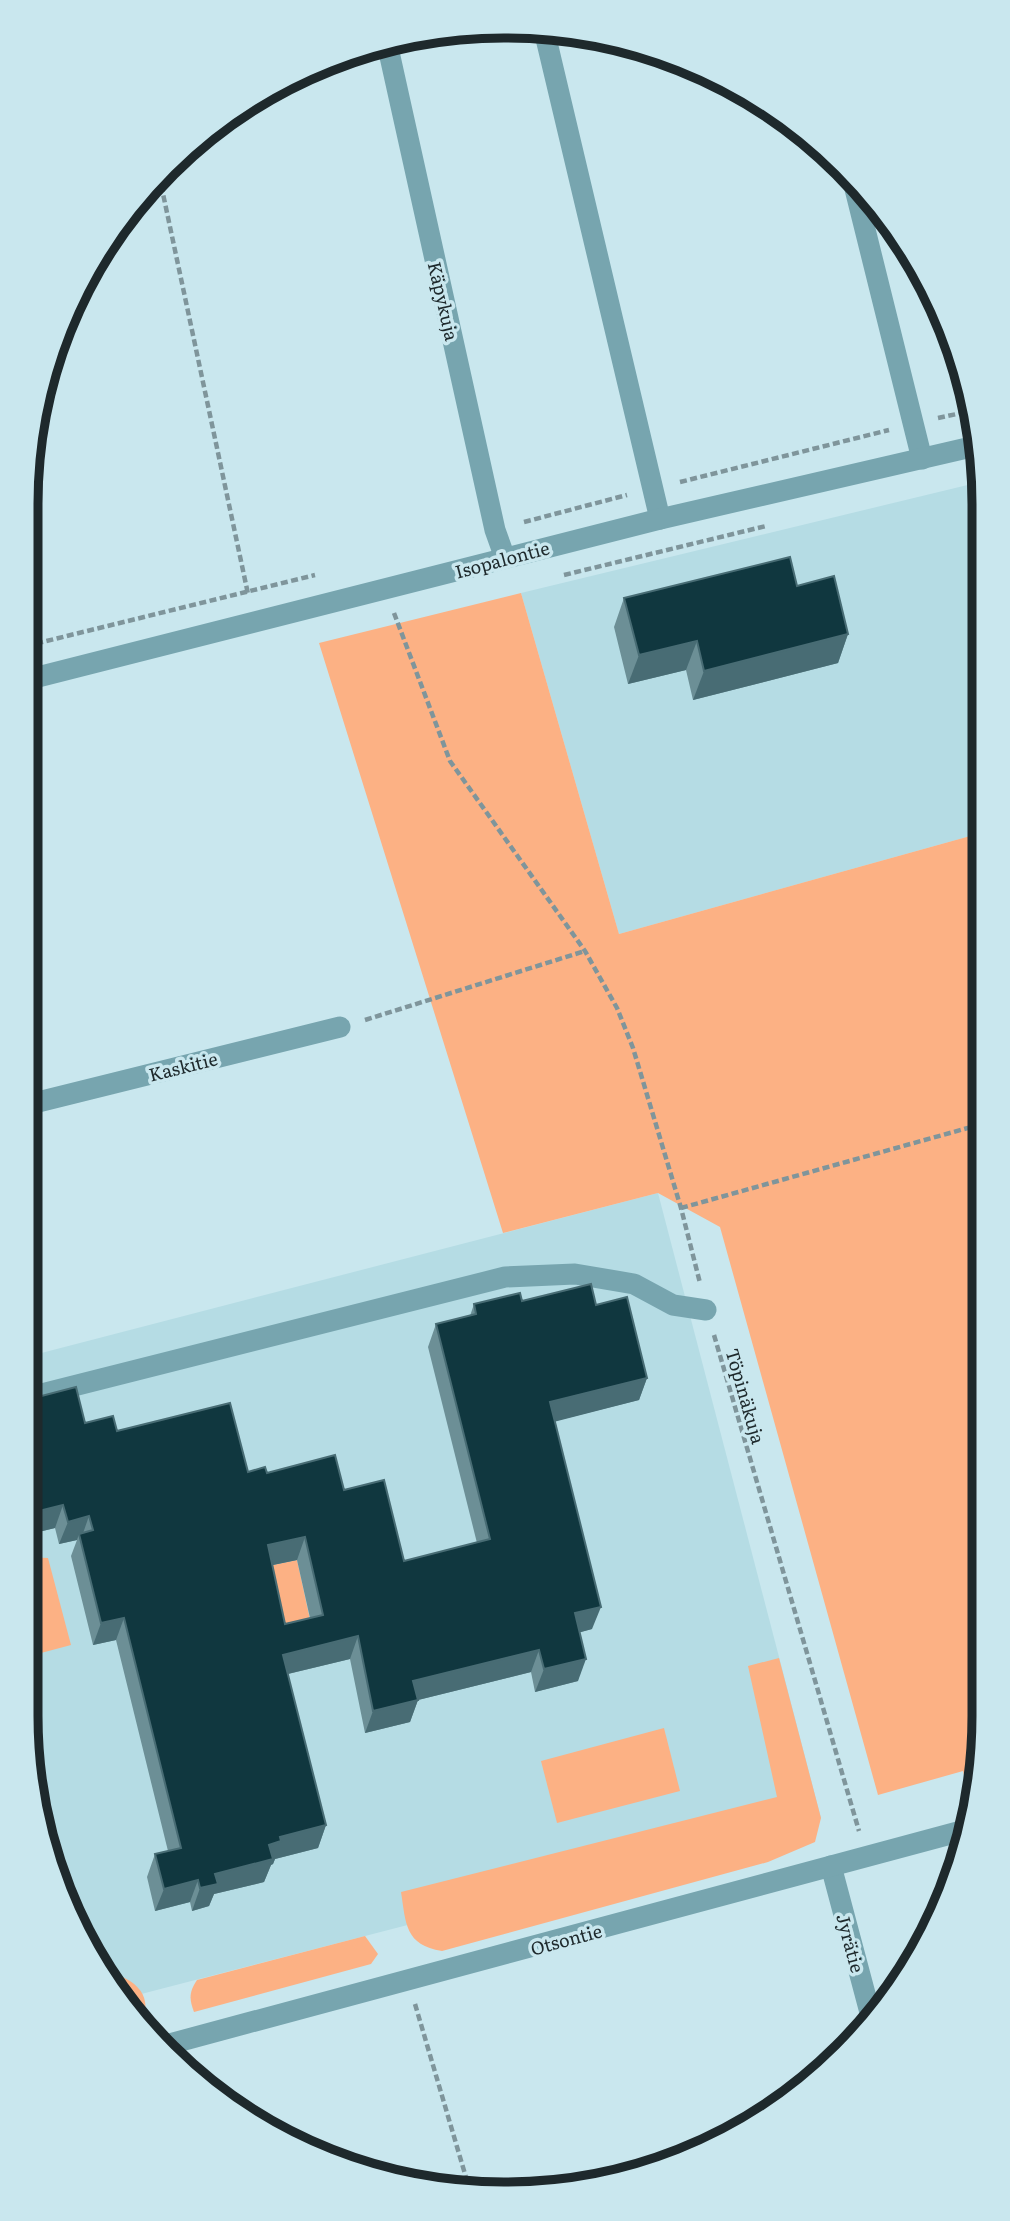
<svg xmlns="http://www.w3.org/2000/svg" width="1010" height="2221" font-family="Literata,serif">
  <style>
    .built { fill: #b5dce4 }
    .green { fill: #fcb184 }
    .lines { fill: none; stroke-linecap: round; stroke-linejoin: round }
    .path { stroke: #7f959b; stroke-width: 4.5; stroke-dasharray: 7 3.5; stroke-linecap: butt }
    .minor { stroke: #77a5af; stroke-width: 21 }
    .wall { fill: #6c8f96; fill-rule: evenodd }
    .shaded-wall { fill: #486c74 }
    .building { fill: #10373f; stroke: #486c74; stroke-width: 2; fill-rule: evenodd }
    .labels { text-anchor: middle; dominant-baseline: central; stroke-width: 7; stroke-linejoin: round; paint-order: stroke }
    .street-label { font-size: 18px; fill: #1e292c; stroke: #c9e7ee }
    .rim { fill: none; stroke: #1e292c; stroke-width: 9 }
  </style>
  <rect width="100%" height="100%" fill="#c9e7ee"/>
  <g class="built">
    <path d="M 980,482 L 981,833 L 619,934 L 521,593 Z"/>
    <path d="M 658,1193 L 821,1818 L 122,1999 L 90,1955 L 52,1870 L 26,1716 L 26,1357 Z"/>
  </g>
  <g class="green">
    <path d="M 521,593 L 619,934 L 981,833 L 984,1716 L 975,1807 L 971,1805 L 963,1771 L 878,1795 L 720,1227 L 658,1193 L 503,1233 L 319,643 Z"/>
    <path d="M 26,1557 L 48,1558 L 71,1645 L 26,1657 Z"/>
    <path d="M 297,1560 L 314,1638 L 277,1646 L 259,1568 Z"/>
    <path d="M 779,1658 L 821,1818 L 815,1842 L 768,1862 L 442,1951 C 405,1945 406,1924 401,1892 L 777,1797 L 748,1666 Z"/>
    <path d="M 664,1728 L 680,1791 L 557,1823 L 541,1761 Z"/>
    <path d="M 365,1936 L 378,1954 L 371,1964 L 194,2012 C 189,1999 189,1992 197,1980 Z"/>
    <path d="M 100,1969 C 131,1978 155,1989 142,2027 Z"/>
  </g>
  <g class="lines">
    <g class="path">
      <path d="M 159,175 L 248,594"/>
      <path d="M 938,418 L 971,411"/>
      <path d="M 680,482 L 889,430"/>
      <path d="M 524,522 L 627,495"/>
      <path d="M 564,575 L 766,526"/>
      <path d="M 394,613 L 450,761 L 585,951 L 617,1008 L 633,1048 L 681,1208 L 700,1283"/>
      <path d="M 26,646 L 315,575"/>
      <path d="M 365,1020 L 585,951"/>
      <path d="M 681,1208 L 982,1124"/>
      <path d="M 714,1335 L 859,1831"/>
      <path d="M 415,2004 L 470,2191"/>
    </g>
    <g class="minor">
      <path d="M 544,30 L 660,519"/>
      <path d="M 387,43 L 495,530 L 505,558"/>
      <path d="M 853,181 L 922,459"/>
      <path d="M 26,680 L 660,519 L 980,445"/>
      <path d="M 26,1105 L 340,1027"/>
      <path d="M 26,1398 L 505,1277 L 575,1274 L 634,1284 L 673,1305 L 706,1310"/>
      <path d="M 831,1866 L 872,2020"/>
      <path d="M 162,2046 L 969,1829"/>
    </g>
  </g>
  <g class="wall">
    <path d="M 797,586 L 848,634 L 838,663 L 693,700 L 686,670 L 628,684 L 614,627 L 624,598 Z"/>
    <path d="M 522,1301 L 596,1305 L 647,1378 L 639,1400 L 555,1421 L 592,1629 L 580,1632 L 578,1681 L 535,1692 L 531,1672 L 418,1700 L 410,1722 L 365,1733 L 350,1659 L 288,1674 L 326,1825 L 318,1848 L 275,1859 L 273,1864 L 271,1865 L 264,1882 L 214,1894 L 209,1906 L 192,1911 L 190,1902 L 155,1911 L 147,1877 L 155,1854 L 168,1851 L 116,1640 L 93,1645 L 71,1556 L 77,1540 L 59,1544 L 55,1528 L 26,1535 L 26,1400 L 85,1423 L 117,1431 L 248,1472 L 267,1473 L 344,1490 L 404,1561 L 477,1543 L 428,1347 L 436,1324 L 470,1316 L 474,1304 ZM 297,1560 L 310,1618 L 285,1624 L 272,1565 Z"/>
  </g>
  <g class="shaded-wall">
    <path d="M 848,634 L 838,663 L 693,700 L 704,671 Z"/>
    <path d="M 697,641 L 686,670 L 628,684 L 639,655 Z"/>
    <path d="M 647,1378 L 639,1400 L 542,1425 L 550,1402 Z"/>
    <path d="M 63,1505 L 55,1528 L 26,1535 L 26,1517 L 27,1514 Z"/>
    <path d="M 89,1516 L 81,1539 L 79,1534 L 77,1540 L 59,1544 L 68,1522 Z"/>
    <path d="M 305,1537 L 297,1560 L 259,1568 L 268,1545 Z"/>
    <path d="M 601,1607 L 592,1629 L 567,1636 L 575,1613 Z"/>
    <path d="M 124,1618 L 116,1640 L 93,1645 L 101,1623 Z"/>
    <path d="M 358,1636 L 350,1659 L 275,1677 L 283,1655 Z"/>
    <path d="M 539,1650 L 531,1672 L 418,1700 L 410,1722 L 365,1733 L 373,1711 L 413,1681 Z"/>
    <path d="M 586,1659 L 578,1681 L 535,1692 L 544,1669 Z"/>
    <path d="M 326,1825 L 318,1848 L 275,1859 L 273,1864 L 271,1865 L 264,1882 L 214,1894 L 209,1906 L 192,1911 L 200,1888 L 215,1874 L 269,1845 L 280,1837 Z"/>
    <path d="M 198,1880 L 190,1902 L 155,1911 L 164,1889 Z"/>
  </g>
  <g class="building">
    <path d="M 790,557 L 797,586 L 834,576 L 848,634 L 704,671 L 697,641 L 639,655 L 624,598 Z"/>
    <path d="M 591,1284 L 596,1305 L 627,1297 L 647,1378 L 550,1402 L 601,1607 L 575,1613 L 586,1659 L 544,1669 L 539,1650 L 413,1681 L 418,1700 L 373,1711 L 358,1636 L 283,1655 L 326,1825 L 280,1837 L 281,1841 L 269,1845 L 273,1859 L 215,1874 L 218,1884 L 200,1888 L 198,1880 L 164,1889 L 155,1854 L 181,1848 L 124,1618 L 101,1623 L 79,1534 L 93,1530 L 89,1516 L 68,1522 L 63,1505 L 27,1514 L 26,1510 L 26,1400 L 76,1387 L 85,1423 L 113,1416 L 117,1431 L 230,1403 L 248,1472 L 265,1467 L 267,1473 L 335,1455 L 344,1490 L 384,1480 L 404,1561 L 490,1539 L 436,1324 L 476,1314 L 474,1304 L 520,1293 L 522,1301 ZM 305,1537 L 323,1615 L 285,1624 L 268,1545 Z"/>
  </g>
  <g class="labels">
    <g class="street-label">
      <text transform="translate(444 301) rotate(77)">Käpykuja</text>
      <text transform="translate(502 559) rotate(-15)">Isopalontie</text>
      <text transform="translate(183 1066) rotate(-14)">Kaskitie</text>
      <text transform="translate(746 1396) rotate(74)">Töpinäkuja</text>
      <text transform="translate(566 1939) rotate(-15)">Otsontie</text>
      <text transform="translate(851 1943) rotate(75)">Jyrätie</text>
    </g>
  </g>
  <path d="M0 0H1010V2221H0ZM504 38H506A466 466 0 0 1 972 504V1716A466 466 0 0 1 506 2182H504A466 466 0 0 1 38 1716V504A466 466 0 0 1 504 38Z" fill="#c9e7ee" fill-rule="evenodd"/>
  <path class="rim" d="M504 38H506A466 466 0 0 1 972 504V1716A466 466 0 0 1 506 2182H504A466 466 0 0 1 38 1716V504A466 466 0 0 1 504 38Z"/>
</svg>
